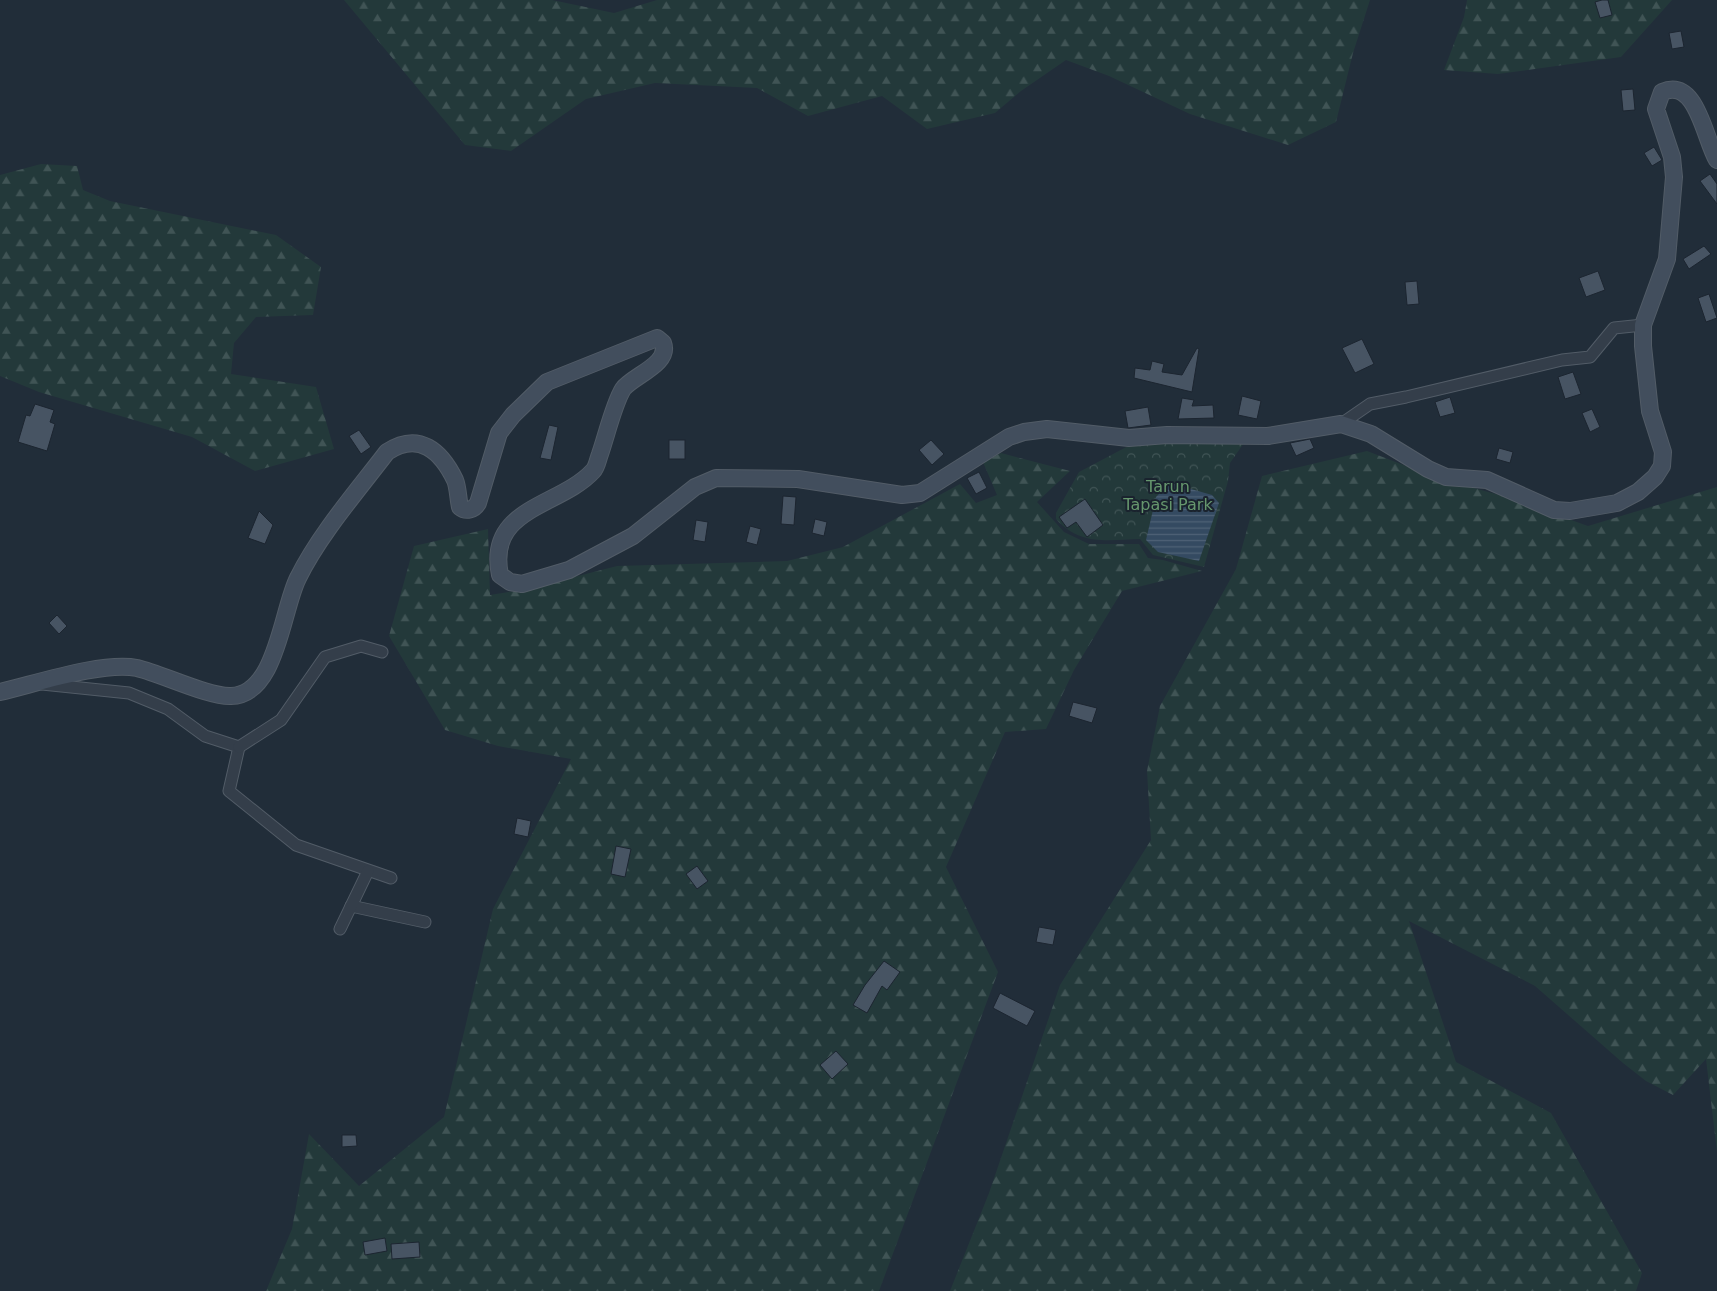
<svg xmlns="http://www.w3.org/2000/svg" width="1717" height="1291" font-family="'DejaVu Sans',sans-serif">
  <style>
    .forest { fill: url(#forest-firs) }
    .park { fill: url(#park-crowns) }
    .water { fill: url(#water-rules) }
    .building { fill: #475463; stroke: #1c2530 }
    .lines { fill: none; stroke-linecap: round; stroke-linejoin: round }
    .street-casing { stroke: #525c67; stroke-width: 13 }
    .secondary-casing { stroke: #525c67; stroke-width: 18 }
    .street { stroke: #343e4a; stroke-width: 11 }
    .secondary { stroke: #424e5d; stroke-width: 16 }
    .labels { text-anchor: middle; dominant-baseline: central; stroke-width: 4; stroke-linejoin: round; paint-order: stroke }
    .park-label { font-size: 16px; fill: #66976e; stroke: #1a232e }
  </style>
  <defs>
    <pattern id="forest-firs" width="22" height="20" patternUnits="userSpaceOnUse" patternTransform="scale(1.25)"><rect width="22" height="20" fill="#23393a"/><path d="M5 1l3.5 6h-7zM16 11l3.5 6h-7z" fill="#405455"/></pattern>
    <pattern id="park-crowns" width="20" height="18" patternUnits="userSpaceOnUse" patternTransform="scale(1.25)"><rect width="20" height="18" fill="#23393a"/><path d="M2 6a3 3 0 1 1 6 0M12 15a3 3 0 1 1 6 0" fill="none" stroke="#405455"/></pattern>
    <pattern id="water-rules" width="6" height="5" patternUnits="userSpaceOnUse" patternTransform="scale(1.25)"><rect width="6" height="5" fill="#344a61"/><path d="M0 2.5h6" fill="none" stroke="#4f6276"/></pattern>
  </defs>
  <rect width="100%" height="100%" fill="#212d39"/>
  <g class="forest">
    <path d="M 344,0 L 552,0 L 614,13 L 657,0 L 1370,0 L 1353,53 L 1336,122 L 1288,145 L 1190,114 L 1109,76 L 1066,60 L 1021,91 L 995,113 L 927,129 L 882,96 L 808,116 L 757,88 L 655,83 L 586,99 L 511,151 L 465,145 Z"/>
    <path d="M 1467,0 L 1672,0 L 1621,57 L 1498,74 L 1444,70 L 1464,17 Z"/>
    <path d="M 41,164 L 77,166 L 83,190 L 110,201 L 276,235 L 321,267 L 313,315 L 256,317 L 234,343 L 231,374 L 316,387 L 334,449 L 255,471 L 192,437 L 39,392 L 0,376 L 0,175 Z"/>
    <path d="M 1367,451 L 1440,479 L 1507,497 L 1588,526 L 1717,487 L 1717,1152 L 1706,1059 L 1673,1095 L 1646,1081 L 1623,1063 L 1535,986 L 1409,921 L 1456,1062 L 1551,1113 L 1642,1273 L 1636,1291 L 950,1291 L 989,1193 L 1060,985 L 1151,840 L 1147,771 L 1160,706 L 1236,569 L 1262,476 Z"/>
    <path d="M 1001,453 L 1070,471 L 1037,502 L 1064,532 L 1089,544 L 1139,544 L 1148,558 L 1163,560 L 1202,571 L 1122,591 L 1074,670 L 1046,729 L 1005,732 L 946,867 L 998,972 L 879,1291 L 266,1291 L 292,1229 L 309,1134 L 359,1186 L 444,1117 L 493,909 L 571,759 L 498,746 L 445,730 L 389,636 L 414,546 L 488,529 L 490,595 L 527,589 L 617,566 L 787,561 L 843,547 L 960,484 L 976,503 L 997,495 L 983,462 Z"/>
  </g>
  <path class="park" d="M 1246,440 L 1230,463 L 1228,481 L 1204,567 L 1153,555 L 1140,539 C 1108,540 1080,546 1056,519 L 1056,513 L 1079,472 L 1132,444 Z"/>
  <path class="water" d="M 1170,483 L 1212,495 L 1219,503 L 1199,561 L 1158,552 L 1146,540 L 1156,497 Z"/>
  <g class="building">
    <path d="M 1602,0 L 1608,0 L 1612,15 L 1600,18 L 1595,2 Z"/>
    <path d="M 1681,31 L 1684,47 L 1672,49 L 1669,33 Z"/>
    <path d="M 1633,89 L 1635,110 L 1623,111 L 1621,90 Z"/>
    <path d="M 1654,147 L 1662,160 L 1652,166 L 1644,153 Z"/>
    <path d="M 1710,174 L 1717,184 L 1717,204 L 1700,181 Z"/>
    <path d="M 1704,246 L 1711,254 L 1689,269 L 1683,259 Z"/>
    <path d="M 1598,271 L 1605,290 L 1586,297 L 1579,278 Z"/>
    <path d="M 1417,281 L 1419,304 L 1407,305 L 1405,282 Z"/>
    <path d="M 1709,294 L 1717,318 L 1706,322 L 1698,298 Z"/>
    <path d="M 1362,339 L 1374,364 L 1355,373 L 1342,348 Z"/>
    <path d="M 1197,348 L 1199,349 L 1192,392 L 1134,378 L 1135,368 L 1150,370 L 1152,361 L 1164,364 L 1162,372 L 1182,375 Z"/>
    <path d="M 1573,372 L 1581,394 L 1565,399 L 1558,377 Z"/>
    <path d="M 1242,396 L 1261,401 L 1257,419 L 1238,415 Z"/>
    <path d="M 1450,397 L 1455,413 L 1440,417 L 1435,402 Z"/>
    <path d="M 1182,398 L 1194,400 L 1192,406 L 1213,405 L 1214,418 L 1178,419 Z"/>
    <path d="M 35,404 L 54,410 L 50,422 L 55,424 L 47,451 L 18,442 L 26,415 L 30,416 Z"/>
    <path d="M 1148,407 L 1151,425 L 1128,428 L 1125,411 Z"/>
    <path d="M 1592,409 L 1600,427 L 1590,432 L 1582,413 Z"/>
    <path d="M 549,425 L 558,427 L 551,460 L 540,458 Z"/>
    <path d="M 359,430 L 371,447 L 361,454 L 349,436 Z"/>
    <path d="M 1310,439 L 1314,448 L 1296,456 L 1290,443 Z"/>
    <rect x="669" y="440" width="16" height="19"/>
    <path d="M 931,440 L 944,454 L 932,465 L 919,450 Z"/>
    <path d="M 1499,448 L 1513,452 L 1510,463 L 1496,459 Z"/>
    <path d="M 979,472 L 987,488 L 976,494 L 967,478 Z"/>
    <path d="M 783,496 L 796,497 L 794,525 L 781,524 Z"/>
    <path d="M 1085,499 L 1103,525 L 1087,537 L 1076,522 L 1067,528 L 1059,517 Z"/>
    <path d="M 259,511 L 273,525 L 265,544 L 248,538 Z"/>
    <path d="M 815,519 L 827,522 L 824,536 L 812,533 Z"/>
    <path d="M 696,520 L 708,522 L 705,542 L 693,540 Z"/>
    <path d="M 750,526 L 761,529 L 757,545 L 746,542 Z"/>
    <path d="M 57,615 L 67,626 L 59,634 L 49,623 Z"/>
    <path d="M 1073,702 L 1097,708 L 1092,723 L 1069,716 Z"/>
    <path d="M 517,818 L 531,821 L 528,837 L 514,834 Z"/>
    <path d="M 616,846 L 631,849 L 625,877 L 611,874 Z"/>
    <path d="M 697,866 L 708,881 L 697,889 L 686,874 Z"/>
    <path d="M 1039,927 L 1056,930 L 1053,945 L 1036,942 Z"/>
    <path d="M 884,961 L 900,972 L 887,990 L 882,986 L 867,1013 L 853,1005 L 865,985 Z"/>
    <path d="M 1000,993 L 1035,1011 L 1027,1026 L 993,1008 Z"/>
    <path d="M 836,1051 L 848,1064 L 832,1079 L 820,1065 Z"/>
    <path d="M 342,1135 L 356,1135 L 357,1146 L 342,1147 Z"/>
    <path d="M 385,1238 L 387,1251 L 365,1255 L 363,1242 Z"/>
    <path d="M 419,1242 L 420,1257 L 392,1259 L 391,1244 Z"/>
  </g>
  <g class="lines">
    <defs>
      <g id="street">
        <path d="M 1341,424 L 1370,404 L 1406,397 L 1562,360 L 1590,357 L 1614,328 L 1643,325"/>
        <path d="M 42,684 L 129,693 L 168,709 L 205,736 L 239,747 L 229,791 L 296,845 L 391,878"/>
        <path d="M 239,747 L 281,720 L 325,657 L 361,646 L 382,652"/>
        <path d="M 351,906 L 425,922"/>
        <path d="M 340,929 L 368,871"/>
      </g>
      <path id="secondary" d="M 0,692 C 35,684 103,661 137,668 C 162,674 209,697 231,696 C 277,695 282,609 298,578 C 319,535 358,490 387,452 C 419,431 441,451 455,480 C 458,487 458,498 460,507 C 466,512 474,510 478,503 L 499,433 L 513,415 L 547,382 L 657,338 L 663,343 C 671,364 632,376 623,389 C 614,403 606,437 600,454 C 598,459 597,467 593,471 C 560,507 486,507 500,575 L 510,582 L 522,584 L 569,570 L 633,536 L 695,487 L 716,478 L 798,479 L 902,495 L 920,493 L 1009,437 L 1024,432 L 1047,429 L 1129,438 L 1167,435 L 1268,436 L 1341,424 L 1371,434 L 1428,469 L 1446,477 L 1487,480 L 1554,510 L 1570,511 L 1617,503 L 1638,492 L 1655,477 L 1662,466 L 1663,452 L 1650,411 L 1643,346 L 1643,325 L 1667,259 L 1674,177 L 1672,157 L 1656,109 L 1662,92 C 1697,77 1704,138 1717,160"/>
    </defs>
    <use href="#street" class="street-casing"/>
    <use href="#secondary" class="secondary-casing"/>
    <use href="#street" class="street"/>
    <use href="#secondary" class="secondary"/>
  </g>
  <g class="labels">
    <g class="park-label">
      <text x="1168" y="486">Tarun<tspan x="1168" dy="18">Tapasi Park</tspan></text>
    </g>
  </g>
</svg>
